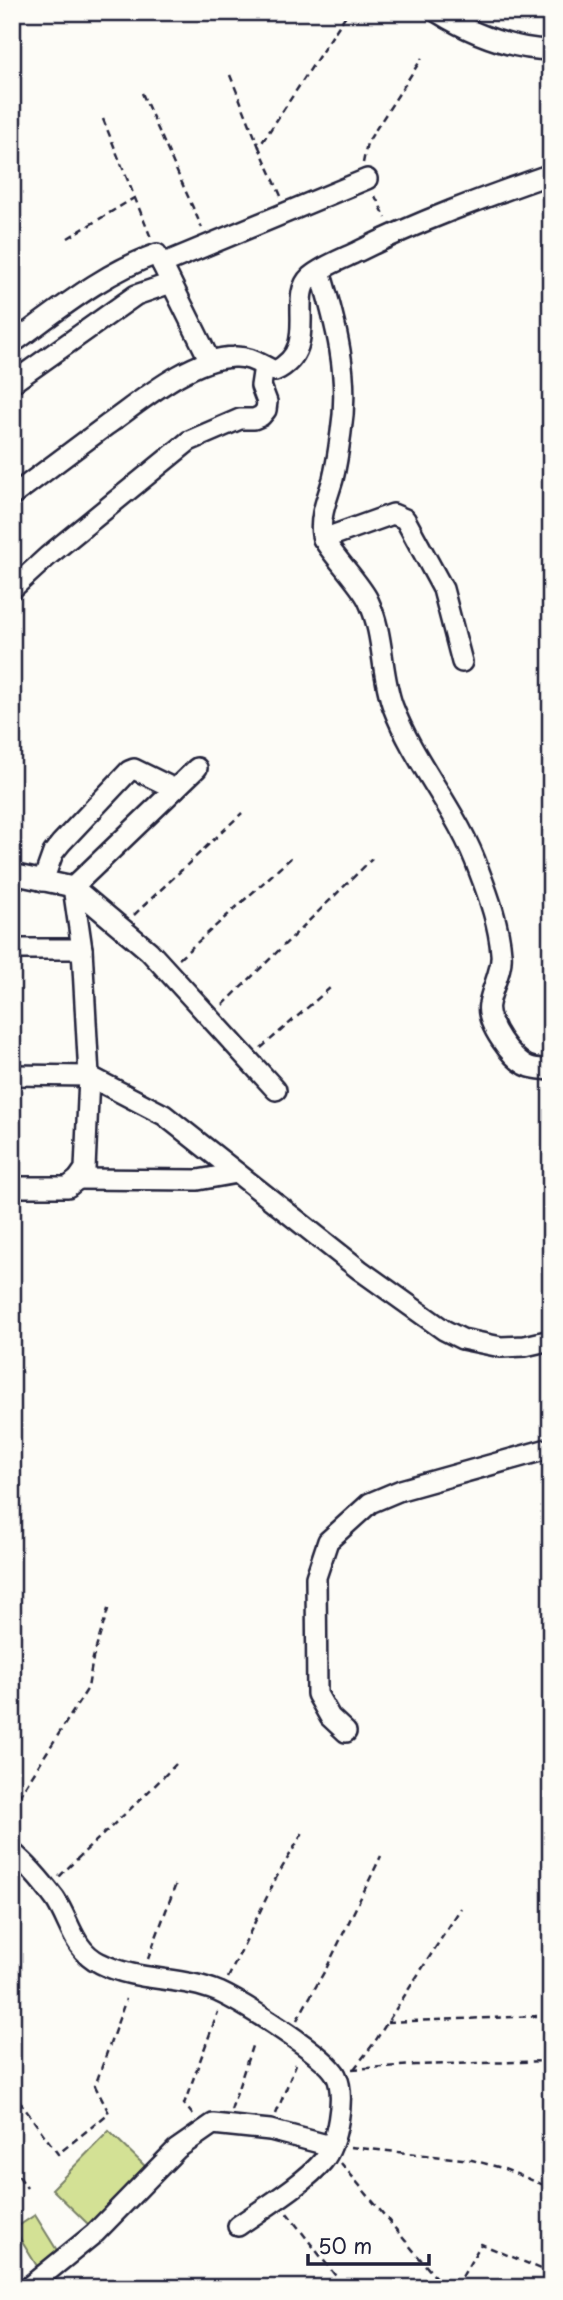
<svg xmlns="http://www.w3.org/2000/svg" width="563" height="2300" font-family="'Playpen Sans',sans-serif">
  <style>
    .green { fill: #d3e195; stroke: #7a8268; stroke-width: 2 }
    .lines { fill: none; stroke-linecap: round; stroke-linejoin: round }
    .minor-casing { stroke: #22223b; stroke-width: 24 }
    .path { stroke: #22223b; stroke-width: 2.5; stroke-dasharray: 7 5; stroke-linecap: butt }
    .minor { stroke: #fdfcf7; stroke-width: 19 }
  </style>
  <rect width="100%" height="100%" fill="#fdfcf7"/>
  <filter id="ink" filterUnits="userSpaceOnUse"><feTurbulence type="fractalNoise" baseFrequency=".0143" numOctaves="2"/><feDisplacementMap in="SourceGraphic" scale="14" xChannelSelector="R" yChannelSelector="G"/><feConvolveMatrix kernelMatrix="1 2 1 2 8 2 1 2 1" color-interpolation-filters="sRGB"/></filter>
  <g filter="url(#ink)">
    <g class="green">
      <path d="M 109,2131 L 146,2167 L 89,2225 L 52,2189 Z"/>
      <path d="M 35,2215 L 58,2252 L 37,2266 L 14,2229 Z"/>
    </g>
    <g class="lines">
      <defs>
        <g id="minor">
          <path d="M 437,12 C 472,34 509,49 551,50"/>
          <path d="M 162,264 L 367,179"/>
          <path d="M 320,271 C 336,323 350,376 341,432 C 339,447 337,463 333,479 C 328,497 319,516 322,535 C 324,546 360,583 368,600 C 385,636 380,672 393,707 C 415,765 459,812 479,871 C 489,897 499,925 501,953 C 503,969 492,987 489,1004 C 485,1022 512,1061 530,1067 C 536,1069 544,1069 551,1070"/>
          <path d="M 17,340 C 61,308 105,272 157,254 L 210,361"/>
          <path d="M 12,383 L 136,295 L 171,283"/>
          <path d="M 12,496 C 44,472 75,449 107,425 C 141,401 191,358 234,357 C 250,356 261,365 275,371 C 321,349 287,298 310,277 C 323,266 342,259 357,252 C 419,221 485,197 551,174"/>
          <path d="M 323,539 L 393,514 L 405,519 L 443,589 L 462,662"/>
          <path d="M 12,589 L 48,556 L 189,441 L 240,419 L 254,419 L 261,416 L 266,410 L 267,402 L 261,386 L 264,366"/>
          <path d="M 12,874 L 73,887 L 149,951 L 276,1090"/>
          <path d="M 43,881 L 53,853 L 61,843 L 129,771 L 134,769 L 175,789"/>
          <path d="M 12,949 L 82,949"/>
          <path d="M 12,1075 L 89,1076 L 164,1115 L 360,1270 L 444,1330 L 462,1339 L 501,1347 L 525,1346 L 551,1340"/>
          <path d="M 78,1179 L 198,1180 L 237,1173"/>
          <path d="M 12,1187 L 68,1187 L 78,1179 L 85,1169 L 89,1076 L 82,949 L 73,887 L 197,768"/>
          <path d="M 346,1732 L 330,1717 L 317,1694 L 316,1577 L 328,1541 L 370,1503 L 401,1490 L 551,1448"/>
          <path d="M 12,1852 C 28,1865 43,1883 55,1899 C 70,1921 73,1950 100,1963 C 137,1982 181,1976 219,1992 C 241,2002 326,2055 336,2075 C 346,2095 337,2144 323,2161 C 305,2183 262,2209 238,2226"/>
          <path d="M 31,2285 L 95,2233 L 177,2149 L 213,2124 L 270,2130 L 331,2146"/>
        </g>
      </defs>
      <use href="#minor" class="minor-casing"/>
      <g class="path">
        <path d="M 230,75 L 259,147"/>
        <path d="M 142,93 L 202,228"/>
        <path d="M 103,119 L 151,238"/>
        <path d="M 363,163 L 367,143 L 422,58"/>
        <path d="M 281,196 L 259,147 L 348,12"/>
        <path d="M 375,196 L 386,218"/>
        <path d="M 68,238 L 134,198"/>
        <path d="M 134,915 L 242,813"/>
        <path d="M 179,959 L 293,856"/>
        <path d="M 223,1005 L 372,859"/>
        <path d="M 261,1048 L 330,988"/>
        <path d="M 12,1807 L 88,1688 L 93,1658 L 109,1606"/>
        <path d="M 59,1877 C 97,1838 138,1804 176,1764"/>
        <path d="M 12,1898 L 17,1888"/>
        <path d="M 148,1959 L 177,1881"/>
        <path d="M 228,1978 L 276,1878 L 305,1829"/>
        <path d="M 297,2020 L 327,1967 L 381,1856"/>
        <path d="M 387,2022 L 537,2016"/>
        <path d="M 352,2069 L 415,2065 L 551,2061"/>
        <path d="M 354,2069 L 374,2043 L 461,1908"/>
        <path d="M 12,2091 L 58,2154 L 109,2113 L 95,2086 L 126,1999"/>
        <path d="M 231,2110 L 253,2043"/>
        <path d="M 276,2114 L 296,2064"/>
        <path d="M 193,2115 L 184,2104 L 218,2012"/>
        <path d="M 350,2147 L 472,2160 L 502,2168 L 551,2188"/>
        <path d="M 341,2163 L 436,2278 L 445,2284 L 453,2285 L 462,2277 L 481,2244 L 551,2273"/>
        <path d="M 12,2166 L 27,2188"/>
        <path d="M 287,2213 L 345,2288"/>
      </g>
      <use href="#minor" class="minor"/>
    </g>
  </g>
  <rect width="563" height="2300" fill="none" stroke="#fdfcf7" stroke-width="42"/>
  <rect x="21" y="21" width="521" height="2258" fill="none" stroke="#22223b" stroke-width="2.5" filter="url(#ink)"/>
  <path d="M308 2254v10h121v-10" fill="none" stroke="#22223b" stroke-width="3.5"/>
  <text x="318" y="2254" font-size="21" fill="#22223b" stroke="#fdfcf7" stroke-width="5" paint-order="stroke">50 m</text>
</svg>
